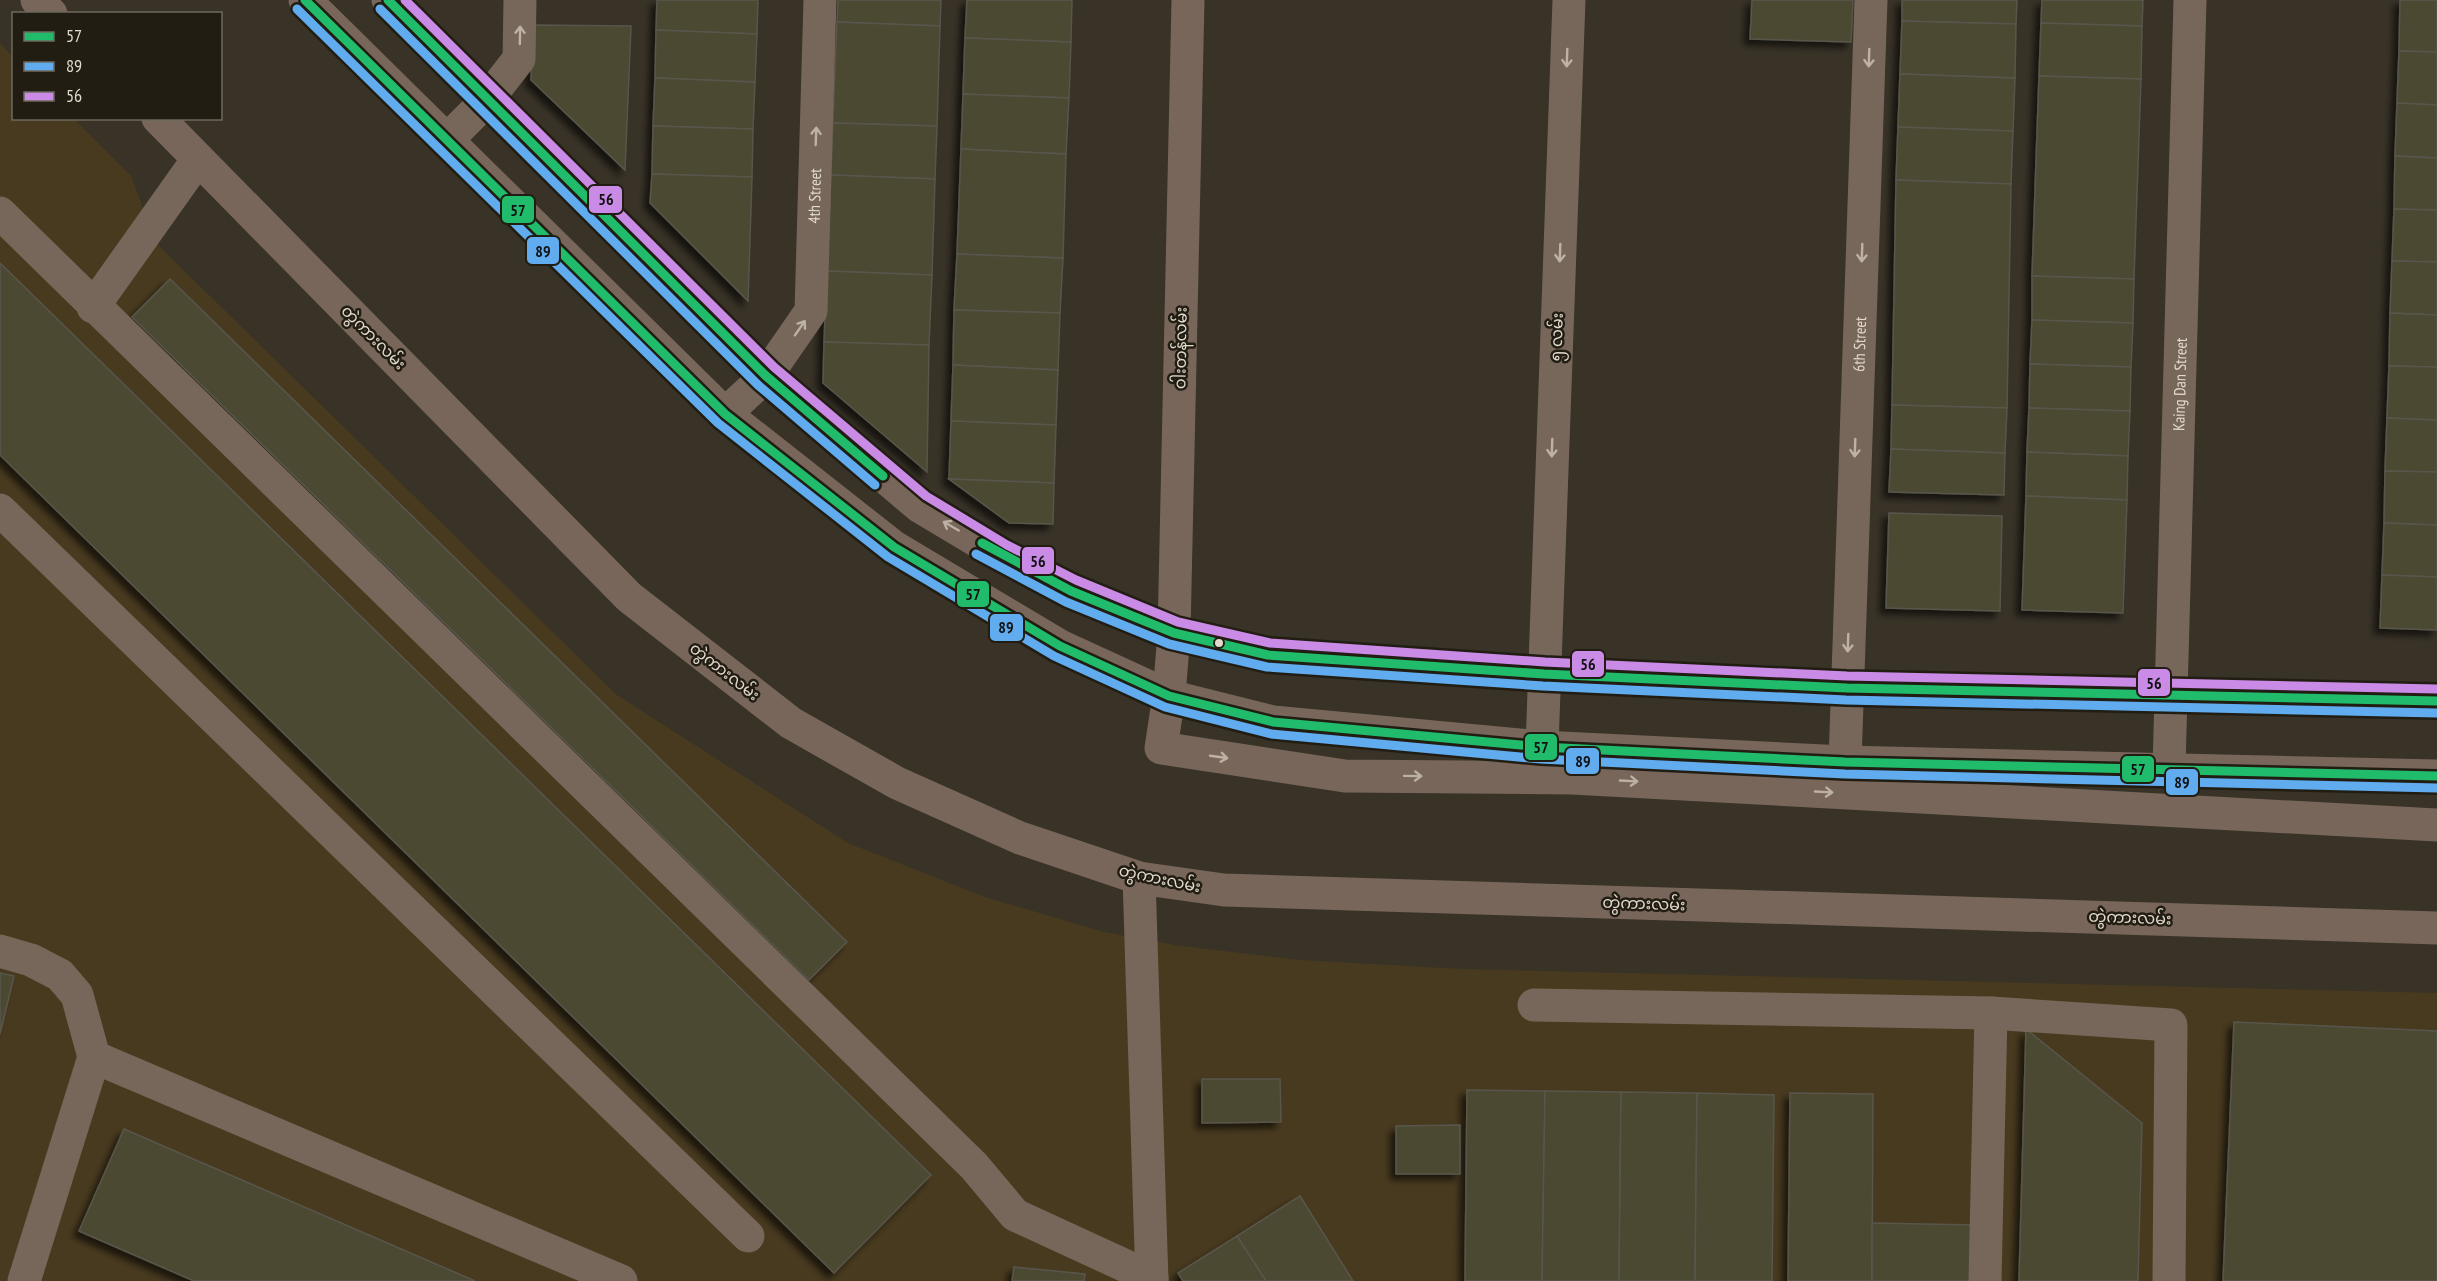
<svg xmlns="http://www.w3.org/2000/svg" width="2437" height="1281" font-family="'PT Sans Narrow','Noto Sans Myanmar',sans-serif">
  <style>
    .built { fill: #483a1f }
    .building { fill: #4b4833; stroke: #59564c; stroke-width: 1.5; filter: url(#shadow) }
    .lines { fill: none; stroke-linecap: round; stroke-linejoin: round }
    .minor { stroke: #77675a; stroke-width: 33 }
    .major { stroke: #776659; stroke-width: 33 }
    .bus-1-casing { stroke: #221d13; stroke-width: 14 }
    .bus-2-casing { stroke: #221d13; stroke-width: 14 }
    .bus-3-casing { stroke: #221d13; stroke-width: 14 }
    .bus-1 { stroke: #20bc6c; stroke-width: 9 }
    .bus-2 { stroke: #60acee; stroke-width: 9 }
    .bus-3 { stroke: #ca8be6; stroke-width: 9 }
    .oneway { stroke: #bdb2a5 }
    .oneway2 { stroke: #bdb1a4 }
    .bus-dot { fill: #e2dacd; stroke: #221d13; stroke-width: 2 }
    .labels { text-anchor: middle; dominant-baseline: central; stroke-width: 5; stroke-linejoin: round; paint-order: stroke }
    .street-label { font-size: 16px; fill: #e2dacd; stroke: #221d13 }
    .line-badge { stroke: #221d13; stroke-width: 2 }
    .pale-badge-label { font-size: 16px; text-anchor: middle; font-weight: bold; fill: #111 }
  </style>
  <defs>
    <filter id="shadow"><feDropShadow dx="-5.5" dy="5.5" stdDeviation="3" flood-color="#0009"/></filter>
  </defs>
  <rect width="100%" height="100%" fill="#383227"/>
  <path class="built" d="M 0,43 L 13,57 L 14,118 L 74,119 L 131,176 L 156,243 L 617,695 L 848,843 L 985,897 L 1104,932 L 1175,945 L 1300,960 L 1462,969 L 2437,993 L 2437,1281 L 0,1281 Z"/>
  <g class="building">
    <path d="M 657,0 L 758,0 L 757,34 L 656,30 Z"/>
    <path d="M 838,0 L 941,0 L 940,26 L 837,22 Z"/>
    <path d="M 967,0 L 1072,0 L 1071,42 L 965,38 Z"/>
    <path d="M 1752,0 L 1853,0 L 1851,42 L 1750,39 Z"/>
    <path d="M 1902,0 L 2017,0 L 2016,24 L 1902,21 Z"/>
    <path d="M 2042,0 L 2143,0 L 2142,26 L 2041,23 Z"/>
    <path d="M 2400,0 L 2437,0 L 2437,52 L 2399,51 Z"/>
    <path d="M 1902,21 L 2016,24 L 2015,78 L 1900,74 Z"/>
    <path d="M 837,22 L 940,26 L 937,126 L 833,123 Z"/>
    <path d="M 2041,23 L 2142,26 L 2141,79 L 2039,76 Z"/>
    <path d="M 533,25 L 631,26 L 625,170 L 531,80 Z"/>
    <path d="M 656,30 L 757,34 L 755,82 L 655,78 Z"/>
    <path d="M 965,38 L 1071,42 L 1069,98 L 963,94 Z"/>
    <path d="M 2399,51 L 2437,52 L 2437,105 L 2397,103 Z"/>
    <path d="M 1900,74 L 2015,78 L 2013,131 L 1898,127 Z"/>
    <path d="M 2039,76 L 2141,79 L 2134,279 L 2032,276 Z"/>
    <path d="M 655,78 L 755,82 L 753,129 L 653,126 Z"/>
    <path d="M 963,94 L 1069,98 L 1066,154 L 961,149 Z"/>
    <path d="M 2397,103 L 2437,105 L 2437,158 L 2395,156 Z"/>
    <path d="M 833,123 L 937,126 L 935,179 L 831,175 Z"/>
    <path d="M 653,126 L 753,129 L 752,177 L 652,174 Z"/>
    <path d="M 1898,127 L 2013,131 L 2011,184 L 1896,180 Z"/>
    <path d="M 961,149 L 1066,154 L 1063,258 L 957,254 Z"/>
    <path d="M 2395,156 L 2437,158 L 2437,210 L 2394,209 Z"/>
    <path d="M 652,174 L 752,177 L 748,301 L 650,203 Z"/>
    <path d="M 831,175 L 935,179 L 932,275 L 827,271 Z"/>
    <path d="M 1896,180 L 2011,184 L 2007,408 L 1892,405 Z"/>
    <path d="M 2394,209 L 2437,210 L 2437,262 L 2392,261 Z"/>
    <path d="M 957,254 L 1063,258 L 1060,313 L 954,310 Z"/>
    <path d="M 2392,261 L 2437,262 L 2437,315 L 2390,313 Z"/>
    <path d="M 0,263 L 931,1175 L 834,1273 L 0,455 Z"/>
    <path d="M 827,271 L 932,275 L 929,345 L 824,342 Z"/>
    <path d="M 2032,276 L 2134,279 L 2133,323 L 2032,320 Z"/>
    <path d="M 170,279 L 847,942 L 809,980 L 132,317 Z"/>
    <path d="M 954,310 L 1060,313 L 1058,370 L 953,365 Z"/>
    <path d="M 2390,313 L 2437,315 L 2437,367 L 2389,366 Z"/>
    <path d="M 2032,320 L 2133,323 L 2131,367 L 2030,364 Z"/>
    <path d="M 824,342 L 929,345 L 927,472 L 823,383 Z"/>
    <path d="M 2030,364 L 2131,367 L 2130,411 L 2029,408 Z"/>
    <path d="M 953,365 L 1058,370 L 1056,425 L 951,421 Z"/>
    <path d="M 2389,366 L 2437,367 L 2437,420 L 2387,418 Z"/>
    <path d="M 1892,405 L 2007,408 L 2005,453 L 1891,449 Z"/>
    <path d="M 2029,408 L 2130,411 L 2128,456 L 2027,452 Z"/>
    <path d="M 2387,418 L 2437,420 L 2437,472 L 2385,471 Z"/>
    <path d="M 951,421 L 1056,425 L 1054,483 L 949,479 Z"/>
    <path d="M 1891,449 L 2005,453 L 2004,495 L 1889,492 Z"/>
    <path d="M 2027,452 L 2128,456 L 2127,500 L 2026,496 Z"/>
    <path d="M 2385,471 L 2437,472 L 2437,525 L 2384,523 Z"/>
    <path d="M 949,479 L 1054,483 L 1053,524 L 1009,523 Z"/>
    <path d="M 2026,496 L 2127,500 L 2123,613 L 2022,610 Z"/>
    <path d="M 1889,513 L 2002,516 L 2000,611 L 1886,608 Z"/>
    <path d="M 2384,523 L 2437,525 L 2437,577 L 2382,575 Z"/>
    <path d="M 2382,575 L 2437,577 L 2437,630 L 2380,628 Z"/>
    <path d="M 0,973 L 14,976 L 0,1034 Z"/>
    <path d="M 2234,1022 L 2437,1031 L 2437,1281 L 2223,1281 Z"/>
    <path d="M 2026,1029 L 2142,1123 L 2138,1281 L 2019,1281 Z"/>
    <path d="M 1202,1079 L 1280,1079 L 1281,1122 L 1202,1123 Z"/>
    <path d="M 1467,1090 L 1545,1091 L 1542,1281 L 1465,1281 Z"/>
    <path d="M 1545,1091 L 1621,1092 L 1619,1281 L 1542,1281 Z"/>
    <path d="M 1621,1092 L 1697,1093 L 1695,1281 L 1619,1281 Z"/>
    <path d="M 1697,1093 L 1774,1095 L 1772,1281 L 1695,1281 Z"/>
    <path d="M 1790,1093 L 1873,1094 L 1872,1281 L 1788,1281 Z"/>
    <path d="M 1460,1125 L 1460,1174 L 1396,1174 L 1396,1126 Z"/>
    <path d="M 124,1129 L 475,1281 L 194,1281 L 79,1231 Z"/>
    <path d="M 1300,1196 L 1353,1281 L 1266,1281 L 1237,1236 Z"/>
    <path d="M 1872,1223 L 1976,1225 L 1975,1281 L 1872,1281 Z"/>
    <path d="M 1237,1236 L 1266,1281 L 1183,1281 L 1178,1273 Z"/>
    <path d="M 1014,1267 L 1085,1274 L 1084,1281 L 1012,1281 Z"/>
  </g>
  <g class="lines">
    <g class="minor">
      <path d="M 447,140 L 487,100 L 519,59 L 520,0"/>
      <path d="M 0,213 L 974,1166 L 1015,1215 L 1152,1278"/>
      <path d="M 93,307 L 198,159"/>
      <path id="s1" d="M 725,414 L 766,376 L 811,311 L 820,0"/>
      <path d="M 0,510 L 748,1236"/>
      <path d="M 1542,747 L 1569,0"/>
      <path id="s2" d="M 1845,762 L 1871,0"/>
      <path id="s3" d="M 2169,768 L 2190,0"/>
      <path d="M 1139,878 L 1152,1281"/>
      <path d="M 0,951 L 31,960 L 60,975 L 77,995 L 94,1057 L 24,1281"/>
      <path d="M 1534,1005 L 1991,1013 L 2171,1025 L 2169,1281"/>
      <path d="M 94,1057 L 621,1281"/>
      <path d="M 1985,1281 L 1991,1013"/>
    </g>
    <g class="major">
      <path d="M 37,0 L 51,14"/>
      <path d="M 305,0 L 725,414 L 894,547 L 1060,646 L 1169,696 L 1273,722 L 1542,747 L 1845,762 L 2437,776"/>
      <path d="M 388,0 L 766,376 L 919,506 L 1001,555 L 1071,591 L 1174,633 L 1268,655 L 1544,674 L 1847,688 L 2437,701"/>
      <path d="M 1188,0 L 1174,633 L 1169,696 L 1161,748 L 1345,776 L 1572,778 L 2437,825"/>
      <path d="M 158,118 L 629,597 L 791,723 L 897,783 L 1020,838 L 1139,878 L 1224,890 L 2437,928"/>
    </g>
    <defs>
      <g id="bus-1">
        <path d="M 305,0 L 725,414 L 894,547 L 1060,646 L 1169,696 L 1273,722 L 1542,747 L 1845,762 L 2437,776"/>
        <path d="M 388,0 L 766,376 L 883,476"/>
        <path d="M 982,543 L 1071,591 L 1174,633 L 1268,655 L 1544,674 L 1847,688 L 2437,701"/>
      </g>
      <g id="bus-2">
        <path d="M 297,9 L 718,423 L 888,557 L 1054,656 L 1165,707 L 1271,734 L 1541,759 L 1845,774 L 2437,788"/>
        <path d="M 380,9 L 758,385 L 875,485"/>
        <path d="M 976,554 L 1066,602 L 1169,644 L 1267,667 L 1543,686 L 1846,700 L 2437,713"/>
      </g>
      <path id="bus-3" d="M 405,0 L 774,367 L 926,496 L 1007,545 L 1076,580 L 1178,622 L 1270,643 L 1545,662 L 1847,676 L 2437,689"/>
    </defs>
    <use href="#bus-1" class="bus-1-casing"/>
    <use href="#bus-2" class="bus-2-casing"/>
    <use href="#bus-3" class="bus-3-casing"/>
    <use href="#bus-1" class="bus-1"/>
    <use href="#bus-2" class="bus-2"/>
    <use href="#bus-3" class="bus-3"/>
  </g>
  <defs><path id="oneway-shaft" d="M-6 0H5M1.5-3L5.5 0L1.5 3" fill="none" stroke-width="1.6" stroke-linecap="round" stroke-linejoin="round" transform="scale(1.5)"/></defs>
  <g class="oneway">
    <use href="#oneway-shaft" transform="translate(520 35) rotate(-89)"/>
    <use href="#oneway-shaft" transform="translate(1567 58) rotate(92)"/>
    <use href="#oneway-shaft" transform="translate(1869 58) rotate(92)"/>
    <use href="#oneway-shaft" transform="translate(816 136) rotate(-88)"/>
    <use href="#oneway-shaft" transform="translate(1560 253) rotate(92)"/>
    <use href="#oneway-shaft" transform="translate(1862 253) rotate(92)"/>
    <use href="#oneway-shaft" transform="translate(800 328) rotate(-55)"/>
    <use href="#oneway-shaft" transform="translate(1552 448) rotate(92)"/>
    <use href="#oneway-shaft" transform="translate(1855 448) rotate(92)"/>
    <use href="#oneway-shaft" transform="translate(1848 643) rotate(92)"/>
  </g>
  <g class="oneway2">
    <use href="#oneway-shaft" transform="translate(951 526) rotate(-150)"/>
    <use href="#oneway-shaft" transform="translate(1219 757) rotate(8)"/>
    <use href="#oneway-shaft" transform="translate(1413 776) rotate(1)"/>
    <use href="#oneway-shaft" transform="translate(1629 781) rotate(3)"/>
    <use href="#oneway-shaft" transform="translate(1824 792) rotate(3)"/>
  </g>
  <circle class="bus-dot" cx="1219" cy="643" r="5"/>
  <g class="labels">
    <g class="street-label">
      <text stroke="none"><textPath href="#s1" startOffset="250">4th Street</textPath></text>
      <text transform="translate(374 337) rotate(45)">တွဲကားလမ်း</text>
      <text transform="translate(1556 337) rotate(-88)">၅ လမ်း</text>
      <text stroke="none"><textPath href="#s2" startOffset="418">6th Street</textPath></text>
      <text transform="translate(1180 348) rotate(-89)">ဝါးတန်လမ်း</text>
      <text stroke="none"><textPath href="#s3" startOffset="384">Kaing Dan Street</textPath></text>
      <text transform="translate(725 671) rotate(38)">တွဲကားလမ်း</text>
      <text transform="translate(1160 878) rotate(12)">တွဲကားလမ်း</text>
      <text transform="translate(1644 903) rotate(2)">တွဲကားလမ်း</text>
      <text transform="translate(2130 917) rotate(2)">တွဲကားလမ်း</text>
    </g>
  </g>
  <g class="line-badge">
    <rect x="588" y="185" width="35" height="29" rx="6" fill="#ca8be6"/>
    <rect x="501" y="195" width="34" height="29" rx="6" fill="#20bc6c"/>
    <rect x="526" y="236" width="34" height="29" rx="6" fill="#60acee"/>
    <rect x="1021" y="546" width="34" height="29" rx="6" fill="#ca8be6"/>
    <rect x="956" y="580" width="34" height="28" rx="6" fill="#20bc6c"/>
    <rect x="989" y="613" width="35" height="29" rx="6" fill="#60acee"/>
    <rect x="1571" y="650" width="34" height="28" rx="6" fill="#ca8be6"/>
    <rect x="2137" y="668" width="34" height="29" rx="6" fill="#ca8be6"/>
    <rect x="1524" y="733" width="34" height="28" rx="6" fill="#20bc6c"/>
    <rect x="1565" y="747" width="35" height="28" rx="6" fill="#60acee"/>
    <rect x="2121" y="755" width="34" height="28" rx="6" fill="#20bc6c"/>
    <rect x="2165" y="768" width="34" height="28" rx="6" fill="#60acee"/>
  </g>
  <g class="pale-badge-label">
    <text x="606" y="205">56</text>
    <text x="518" y="216">57</text>
    <text x="543" y="257">89</text>
    <text x="1038" y="567">56</text>
    <text x="973" y="600">57</text>
    <text x="1006" y="633">89</text>
    <text x="1588" y="670">56</text>
    <text x="2154" y="689">56</text>
    <text x="1541" y="753">57</text>
    <text x="1583" y="767">89</text>
    <text x="2138" y="775">57</text>
    <text x="2182" y="788">89</text>
  </g>
  <rect x="12" y="12" width="210" height="108" fill="#221d13" stroke="#6f695d" stroke-width="1.5"/>
  <rect x="24" y="32" width="30" height="9" fill="#20bc6c" stroke="#6f695d" stroke-width="1.5"/>
  <text x="66" y="42" font-size="18" fill="#e2dacd">57</text>
  <rect x="24" y="62" width="30" height="9" fill="#60acee" stroke="#6f695d" stroke-width="1.5"/>
  <text x="66" y="72" font-size="18" fill="#e2dacd">89</text>
  <rect x="24" y="92" width="30" height="9" fill="#ca8be6" stroke="#6f695d" stroke-width="1.5"/>
  <text x="66" y="102" font-size="18" fill="#e2dacd">56</text>
</svg>
